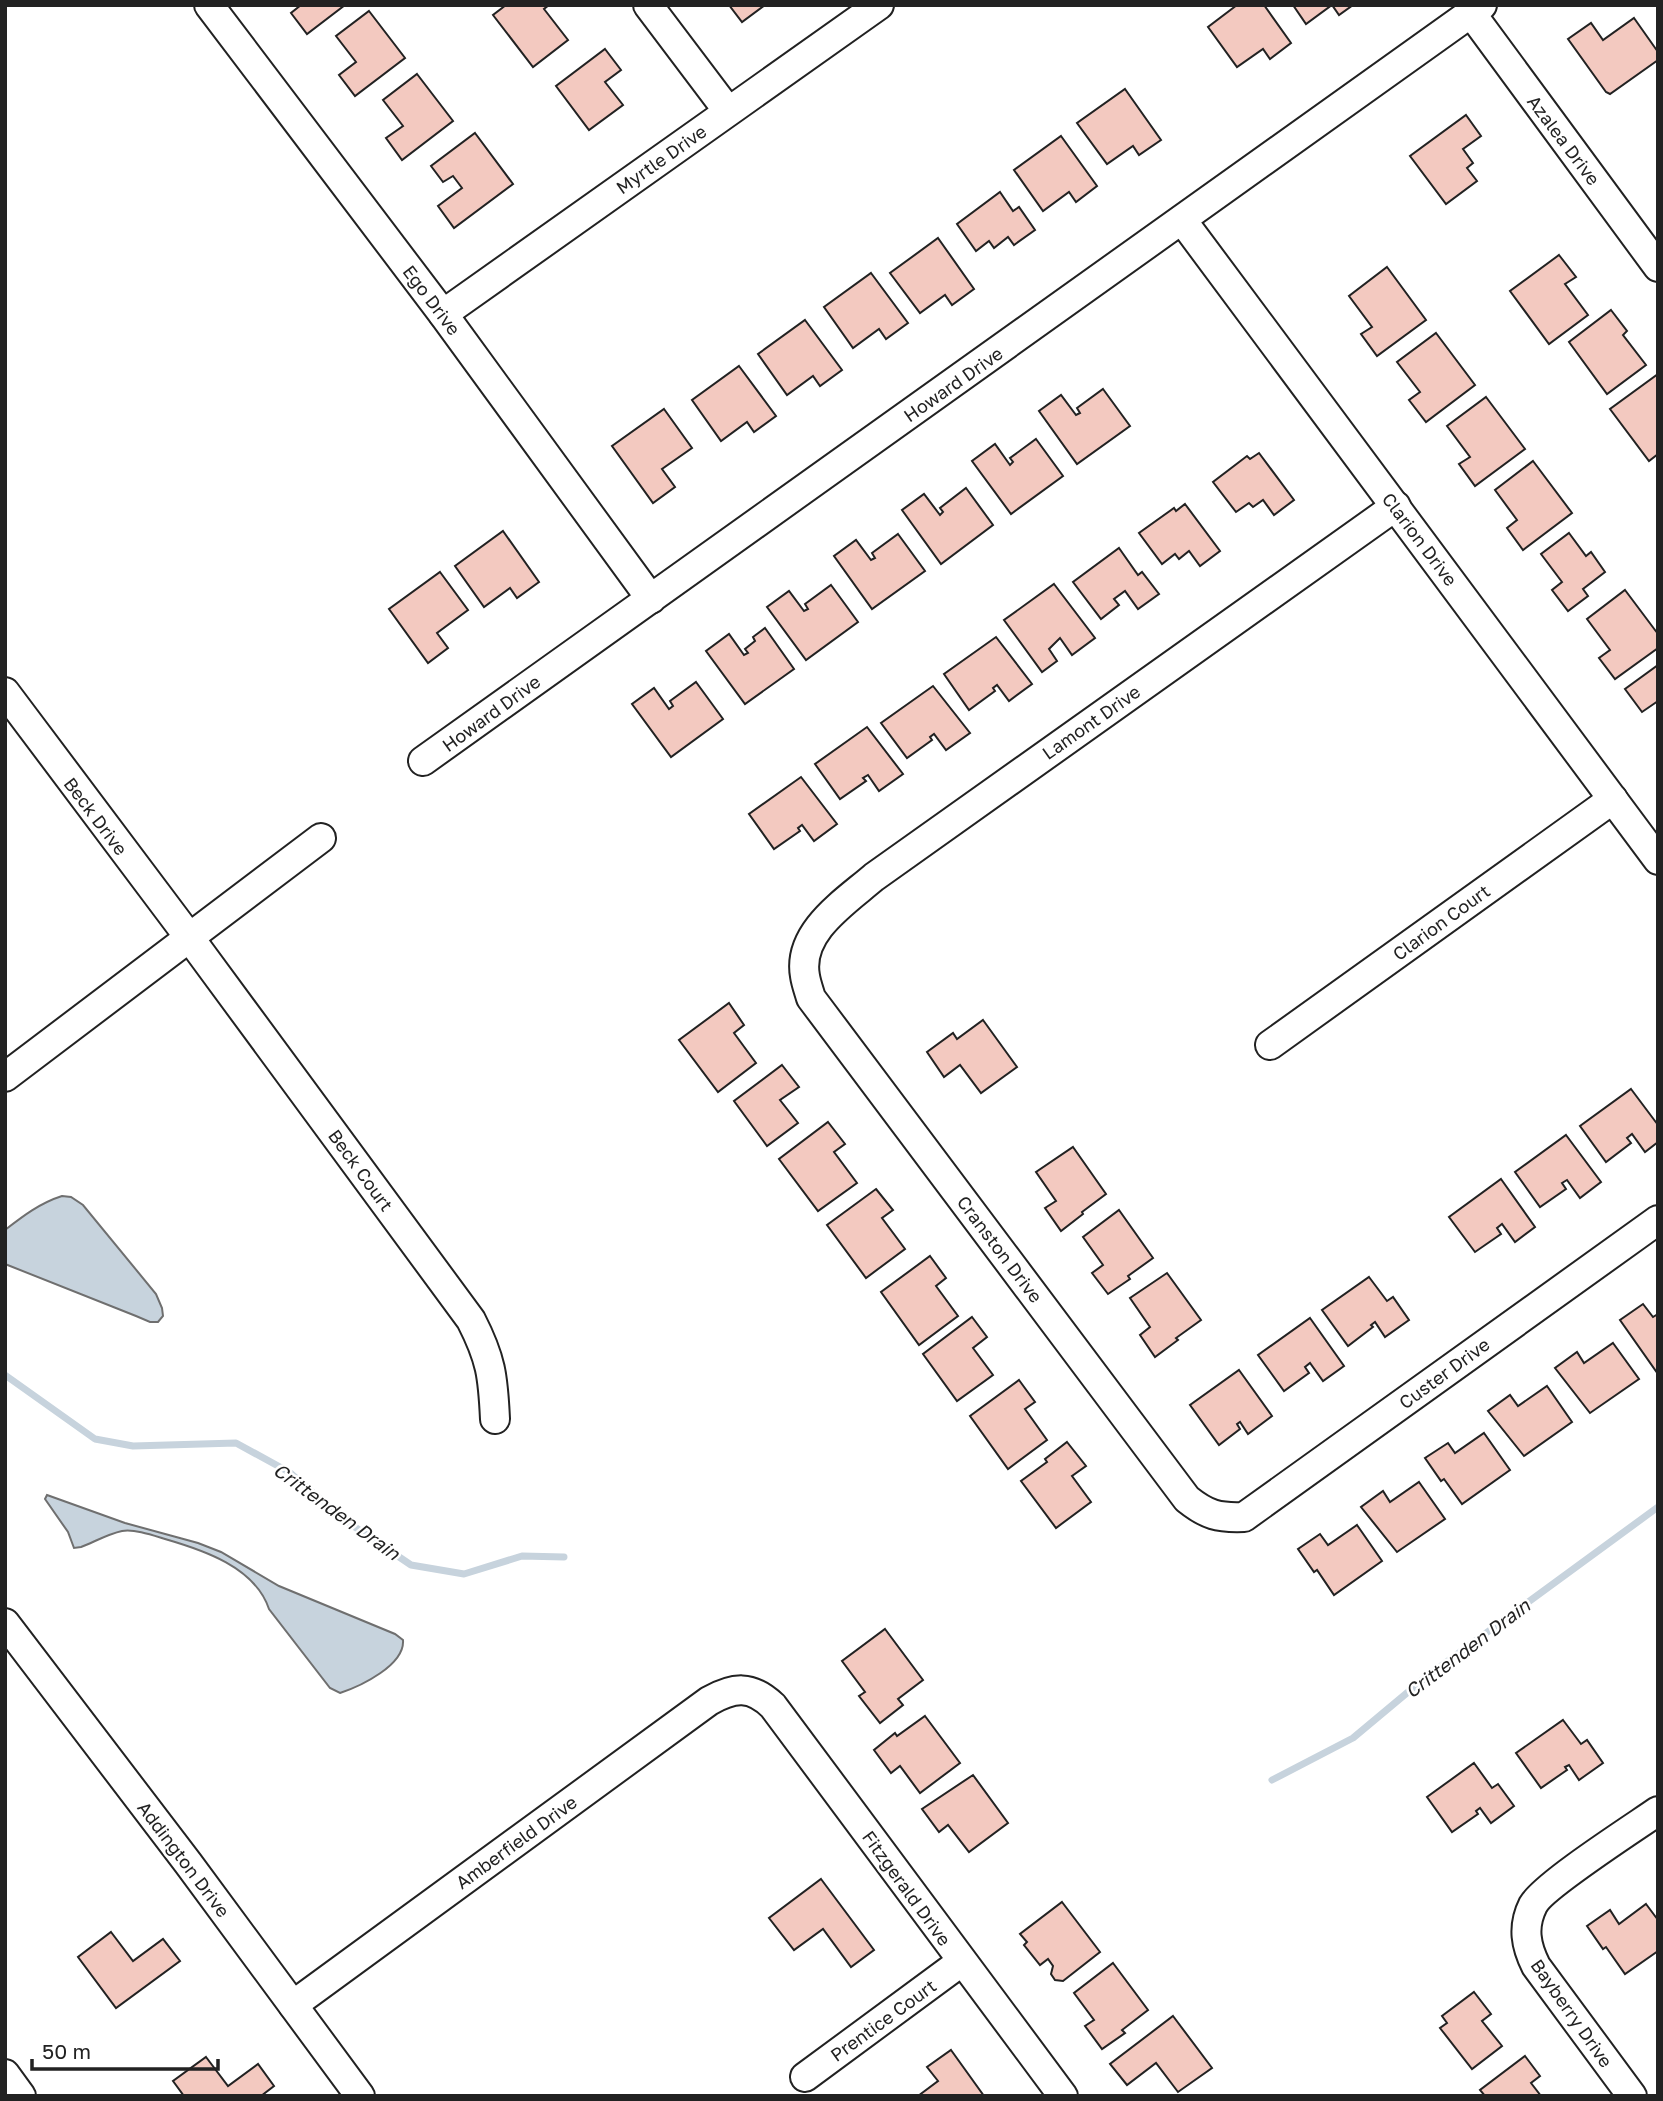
<svg xmlns="http://www.w3.org/2000/svg" width="1663" height="2101" font-family="'Golos Text',sans-serif">
  <style>
    .water { fill: #c7d3dd; stroke: #6f6f6f; stroke-width: 2 }
    .lines { fill: none; stroke-linecap: round; stroke-linejoin: round }
    .stream { stroke: #c7d3dd; stroke-width: 7 }
    .building { fill: #f3c9c0; stroke: #222; stroke-width: 2 }
    .minor-casing { stroke: #222; stroke-width: 32 }
    .minor { stroke: #fff; stroke-width: 28 }
    .labels { text-anchor: middle; dominant-baseline: central; stroke-width: 5; stroke-linejoin: round; paint-order: stroke }
    .street-label { font-size: 18px; fill: #222; stroke: #fff }
    .water-label { font-size: 19px; font-style: italic; fill: #222; stroke: #fff }
  </style>
  <rect width="100%" height="100%" fill="#fff"/>
  <g class="water">
    <path d="M 62,1196 L 71,1197 L 83,1205 L 156,1294 L 162,1308 L 163,1316 L 158,1322 L 150,1322 L 136,1316 L 5,1264 L 5,1230 C 23,1216 40,1203 62,1196 Z"/>
    <path d="M 47,1495 L 125,1523 L 198,1543 L 221,1552 L 279,1586 L 395,1634 L 403,1640 C 405,1665 361,1686 340,1693 L 330,1688 L 269,1609 C 255,1567 203,1550 165,1539 C 152,1535 135,1529 122,1531 C 108,1534 94,1542 81,1547 L 74,1548 L 68,1532 L 45,1499 Z"/>
  </g>
  <g class="lines">
    <g class="stream">
      <path d="M 5,1375 L 95,1439 L 133,1446 L 236,1443 L 289,1472 L 343,1519 L 411,1565 L 464,1574 L 522,1556 L 564,1557"/>
      <path d="M 1272,1780 L 1353,1738 L 1426,1677 L 1658,1507"/>
    </g>
  </g>
  <g class="building">
    <path d="M 301,5 L 345,5 L 307,34 L 291,13 Z"/>
    <path d="M 506,5 L 549,5 L 544,9 L 568,40 L 533,67 L 493,15 Z"/>
    <path d="M 729,5 L 765,5 L 742,22 Z"/>
    <path d="M 1237,5 L 1264,5 L 1291,43 L 1270,59 L 1263,49 L 1237,67 L 1208,27 Z"/>
    <path d="M 1293,5 L 1353,5 L 1339,15 L 1332,5 L 1306,24 Z"/>
    <path d="M 369,11 L 405,58 L 355,96 L 339,75 L 356,62 L 336,36 Z"/>
    <path d="M 1634,18 L 1658,52 L 1658,60 L 1610,94 L 1606,92 L 1568,39 L 1591,23 L 1603,40 Z"/>
    <path d="M 605,49 L 621,70 L 605,82 L 623,105 L 589,130 L 556,86 Z"/>
    <path d="M 417,74 L 453,121 L 402,160 L 386,138 L 403,126 L 383,100 Z"/>
    <path d="M 1125,89 L 1161,140 L 1139,155 L 1133,146 L 1107,164 L 1077,123 Z"/>
    <path d="M 1466,115 L 1481,136 L 1463,149 L 1473,163 L 1467,168 L 1477,181 L 1446,204 L 1410,156 Z"/>
    <path d="M 475,133 L 513,184 L 454,228 L 438,206 L 462,188 L 453,176 L 443,182 L 431,166 Z"/>
    <path d="M 1061,136 L 1097,186 L 1076,202 L 1069,192 L 1043,211 L 1014,170 Z"/>
    <path d="M 1000,192 L 1013,211 L 1019,207 L 1035,230 L 1014,245 L 1008,237 L 994,248 L 989,241 L 976,251 L 957,224 Z"/>
    <path d="M 938,238 L 974,289 L 952,305 L 945,295 L 920,313 L 890,273 Z"/>
    <path d="M 1559,255 L 1576,277 L 1565,284 L 1588,315 L 1549,344 L 1510,291 Z"/>
    <path d="M 1387,267 L 1426,320 L 1377,356 L 1361,334 L 1372,327 L 1349,296 Z"/>
    <path d="M 871,273 L 908,323 L 886,339 L 879,329 L 853,348 L 824,307 Z"/>
    <path d="M 1611,310 L 1627,331 L 1623,335 L 1646,365 L 1607,394 L 1569,342 Z"/>
    <path d="M 805,320 L 842,370 L 820,386 L 813,376 L 787,395 L 758,354 Z"/>
    <path d="M 1436,333 L 1475,385 L 1426,422 L 1409,400 L 1420,392 L 1397,362 Z"/>
    <path d="M 739,366 L 776,416 L 754,432 L 747,422 L 721,441 L 692,400 Z"/>
    <path d="M 1658,374 L 1658,454 L 1649,461 L 1610,409 Z"/>
    <path d="M 1103,389 L 1130,426 L 1077,464 L 1039,411 L 1061,395 L 1076,415 L 1080,413 L 1077,408 Z"/>
    <path d="M 1486,397 L 1525,449 L 1475,486 L 1459,464 L 1470,457 L 1447,426 Z"/>
    <path d="M 664,409 L 692,448 L 662,469 L 675,487 L 653,503 L 612,446 Z"/>
    <path d="M 1036,439 L 1063,476 L 1011,514 L 972,461 L 995,444 L 1010,465 L 1013,462 L 1010,458 Z"/>
    <path d="M 1259,453 L 1294,500 L 1274,515 L 1263,500 L 1253,507 L 1249,503 L 1236,512 L 1213,482 L 1247,456 L 1250,459 Z"/>
    <path d="M 1533,461 L 1572,513 L 1523,550 L 1507,528 L 1517,520 L 1495,490 Z"/>
    <path d="M 966,488 L 993,525 L 941,564 L 902,510 L 924,494 L 940,515 L 943,512 L 940,508 Z"/>
    <path d="M 1185,504 L 1220,551 L 1200,566 L 1189,551 L 1179,559 L 1175,554 L 1162,564 L 1139,533 L 1174,508 L 1176,511 Z"/>
    <path d="M 503,531 L 539,582 L 517,598 L 510,588 L 484,607 L 455,566 Z"/>
    <path d="M 1569,533 L 1586,556 L 1591,552 L 1605,572 L 1583,589 L 1588,596 L 1568,611 L 1552,590 L 1562,582 L 1541,554 Z"/>
    <path d="M 898,534 L 925,571 L 872,609 L 834,556 L 856,540 L 871,560 L 875,558 L 872,553 Z"/>
    <path d="M 1119,548 L 1138,575 L 1142,572 L 1159,594 L 1138,609 L 1125,591 L 1114,599 L 1119,605 L 1101,619 L 1073,582 Z"/>
    <path d="M 440,572 L 468,610 L 437,633 L 448,648 L 428,663 L 389,609 Z"/>
    <path d="M 1054,584 L 1095,638 L 1072,655 L 1060,638 L 1049,649 L 1057,661 L 1042,672 L 1004,620 Z"/>
    <path d="M 831,585 L 858,622 L 806,660 L 767,607 L 789,591 L 804,611 L 808,609 L 805,604 Z"/>
    <path d="M 1625,590 L 1658,634 L 1658,648 L 1615,679 L 1599,658 L 1610,650 L 1587,619 Z"/>
    <path d="M 765,628 L 794,669 L 745,704 L 706,651 L 729,634 L 744,655 L 748,653 L 745,649 L 755,641 L 753,637 Z"/>
    <path d="M 996,637 L 1032,684 L 1009,701 L 997,685 L 993,688 L 995,691 L 969,710 L 944,674 Z"/>
    <path d="M 1658,665 L 1658,701 L 1642,712 L 1625,689 Z"/>
    <path d="M 696,682 L 723,719 L 671,757 L 632,704 L 654,688 L 669,709 L 673,706 L 670,701 Z"/>
    <path d="M 933,686 L 970,733 L 946,750 L 934,734 L 930,737 L 932,740 L 907,758 L 881,723 Z"/>
    <path d="M 867,727 L 903,774 L 879,791 L 868,775 L 863,778 L 866,781 L 840,799 L 815,764 Z"/>
    <path d="M 801,777 L 837,824 L 814,841 L 802,825 L 798,828 L 800,831 L 774,849 L 749,814 Z"/>
    <path d="M 729,1003 L 744,1025 L 734,1033 L 756,1063 L 718,1092 L 679,1040 Z"/>
    <path d="M 983,1020 L 1017,1067 L 981,1093 L 960,1065 L 944,1077 L 927,1052 L 953,1033 L 957,1039 Z"/>
    <path d="M 782,1065 L 799,1087 L 780,1100 L 798,1123 L 767,1146 L 734,1101 Z"/>
    <path d="M 1631,1089 L 1658,1125 L 1658,1142 L 1645,1152 L 1632,1134 L 1627,1138 L 1631,1143 L 1606,1162 L 1580,1126 Z"/>
    <path d="M 828,1122 L 845,1144 L 834,1152 L 857,1183 L 818,1211 L 779,1159 Z"/>
    <path d="M 1566,1135 L 1601,1182 L 1580,1198 L 1567,1180 L 1562,1183 L 1566,1189 L 1540,1207 L 1515,1172 Z"/>
    <path d="M 1073,1147 L 1106,1194 L 1082,1212 L 1083,1214 L 1061,1231 L 1045,1208 L 1056,1201 L 1036,1172 Z"/>
    <path d="M 1501,1179 L 1535,1227 L 1515,1242 L 1502,1224 L 1497,1228 L 1501,1234 L 1475,1252 L 1449,1217 Z"/>
    <path d="M 876,1189 L 893,1210 L 882,1218 L 905,1249 L 866,1278 L 827,1225 Z"/>
    <path d="M 1119,1210 L 1153,1258 L 1128,1276 L 1130,1279 L 1108,1294 L 1092,1273 L 1103,1265 L 1083,1237 Z"/>
    <path d="M 930,1256 L 946,1278 L 936,1286 L 958,1316 L 919,1345 L 881,1292 Z"/>
    <path d="M 1167,1273 L 1201,1320 L 1176,1338 L 1178,1340 L 1155,1357 L 1140,1335 L 1150,1327 L 1130,1298 Z"/>
    <path d="M 1369,1277 L 1387,1301 L 1393,1297 L 1409,1320 L 1385,1337 L 1375,1322 L 1371,1325 L 1373,1327 L 1348,1346 L 1322,1310 Z"/>
    <path d="M 1643,1304 L 1653,1317 L 1658,1314 L 1658,1374 L 1620,1320 Z"/>
    <path d="M 972,1317 L 987,1337 L 973,1348 L 993,1375 L 957,1401 L 923,1354 Z"/>
    <path d="M 1310,1318 L 1344,1366 L 1323,1381 L 1310,1363 L 1305,1367 L 1309,1373 L 1284,1391 L 1258,1355 Z"/>
    <path d="M 1613,1343 L 1639,1379 L 1590,1413 L 1555,1368 L 1577,1352 L 1584,1363 Z"/>
    <path d="M 1239,1370 L 1272,1416 L 1248,1434 L 1240,1422 L 1237,1424 L 1240,1429 L 1219,1445 L 1190,1405 Z"/>
    <path d="M 1019,1380 L 1035,1402 L 1025,1409 L 1047,1440 L 1008,1469 L 970,1416 Z"/>
    <path d="M 1547,1386 L 1572,1422 L 1524,1456 L 1488,1411 L 1510,1395 L 1518,1406 Z"/>
    <path d="M 1484,1433 L 1510,1470 L 1462,1504 L 1444,1479 L 1441,1481 L 1425,1458 L 1448,1443 L 1455,1453 Z"/>
    <path d="M 1067,1442 L 1086,1466 L 1072,1476 L 1091,1502 L 1056,1528 L 1021,1481 L 1047,1462 L 1045,1459 Z"/>
    <path d="M 1419,1482 L 1445,1519 L 1397,1552 L 1361,1507 L 1383,1491 L 1390,1502 Z"/>
    <path d="M 1357,1525 L 1382,1561 L 1334,1595 L 1317,1570 L 1314,1572 L 1298,1549 L 1320,1534 L 1328,1545 Z"/>
    <path d="M 885,1629 L 923,1680 L 898,1699 L 903,1705 L 880,1723 L 859,1696 L 865,1692 L 842,1661 Z"/>
    <path d="M 925,1716 L 960,1763 L 920,1793 L 900,1766 L 891,1773 L 874,1750 L 895,1733 L 897,1736 Z"/>
    <path d="M 1563,1720 L 1581,1744 L 1587,1740 L 1603,1763 L 1579,1780 L 1569,1765 L 1565,1767 L 1567,1770 L 1541,1788 L 1516,1753 Z"/>
    <path d="M 1474,1763 L 1492,1788 L 1498,1784 L 1514,1806 L 1491,1823 L 1480,1808 L 1476,1811 L 1478,1814 L 1452,1832 L 1427,1797 Z"/>
    <path d="M 973,1775 L 1008,1823 L 969,1852 L 948,1825 L 939,1832 L 922,1809 Z"/>
    <path d="M 821,1879 L 874,1950 L 851,1967 L 823,1929 L 794,1950 L 769,1918 Z"/>
    <path d="M 1062,1902 L 1100,1952 L 1063,1981 L 1055,1980 L 1051,1974 L 1053,1966 L 1048,1959 L 1040,1965 L 1024,1945 L 1027,1942 L 1020,1934 Z"/>
    <path d="M 1646,1904 L 1658,1920 L 1658,1951 L 1625,1974 L 1606,1947 L 1603,1949 L 1587,1926 L 1610,1910 L 1619,1924 Z"/>
    <path d="M 111,1932 L 133,1961 L 163,1939 L 180,1961 L 116,2008 L 78,1957 Z"/>
    <path d="M 1113,1963 L 1148,2010 L 1122,2030 L 1125,2033 L 1102,2049 L 1085,2026 L 1094,2020 L 1074,1993 Z"/>
    <path d="M 1474,1992 L 1491,2014 L 1482,2021 L 1502,2046 L 1472,2069 L 1440,2028 L 1447,2023 L 1442,2016 Z"/>
    <path d="M 1173,2016 L 1212,2068 L 1178,2092 L 1156,2063 L 1127,2085 L 1110,2064 Z"/>
    <path d="M 951,2050 L 984,2096 L 918,2096 L 938,2081 L 927,2067 Z"/>
    <path d="M 1525,2056 L 1540,2076 L 1531,2083 L 1541,2096 L 1485,2096 L 1480,2090 Z"/>
    <path d="M 206,2057 L 228,2086 L 258,2064 L 274,2086 L 261,2096 L 184,2096 L 173,2081 Z"/>
  </g>
  <g class="lines">
    <defs>
      <g id="minor">
        <path d="M 209,5 L 443,314 L 651,599"/>
        <path d="M 648,5 L 728,111"/>
        <path d="M 1471,13 L 1658,267"/>
        <path d="M 1182,220 L 1658,860"/>
        <path d="M 443,314 L 879,5"/>
        <path d="M 1396,506 L 874,877 C 845,902 797,932 805,976 C 806,983 809,991 811,998 L 1187,1499 C 1207,1515 1218,1518 1244,1517 L 1658,1220"/>
        <path d="M 5,692 L 189,937 L 471,1320 C 491,1359 493,1376 495,1419"/>
        <path d="M 423,761 L 1482,5"/>
        <path d="M 1270,1045 L 1613,799"/>
        <path d="M 5,1077 L 321,838"/>
        <path d="M 5,1623 L 188,1863 L 360,2096"/>
        <path d="M 293,2005 L 709,1701 C 734,1687 751,1685 773,1706 L 1063,2096"/>
        <path d="M 5,2074 L 21,2096"/>
        <path d="M 805,2077 L 961,1962"/>
        <path d="M 1632,2096 L 1536,1966 C 1526,1946 1522,1927 1533,1905 C 1543,1886 1635,1827 1658,1811"/>
      </g>
    </defs>
    <use href="#minor" class="minor-casing"/>
    <use href="#minor" class="minor"/>
  </g>
  <g class="labels">
    <g class="street-label">
      <text transform="translate(1564 140) rotate(53)">Azalea Drive</text>
      <text transform="translate(661 159) rotate(-35)">Myrtle Drive</text>
      <text transform="translate(432 300) rotate(53)">Ego Drive</text>
      <text transform="translate(953 384) rotate(-35)">Howard Drive</text>
      <text transform="translate(1420 539) rotate(53)">Clarion Drive</text>
      <text transform="translate(491 713) rotate(-36)">Howard Drive</text>
      <text transform="translate(1091 722) rotate(-35)">Lamont Drive</text>
      <text transform="translate(96 816) rotate(53)">Beck Drive</text>
      <text transform="translate(1441 922) rotate(-36)">Clarion Court</text>
      <text transform="translate(361 1170) rotate(54)">Beck Court</text>
      <text transform="translate(1000 1249) rotate(53)">Cranston Drive</text>
      <text transform="translate(1444 1373) rotate(-36)">Custer Drive</text>
      <text transform="translate(516 1842) rotate(-36)">Amberfield Drive</text>
      <text transform="translate(184 1859) rotate(53)">Addington Drive</text>
      <text transform="translate(907 1888) rotate(54)">Fitzgerald Drive</text>
      <text transform="translate(1572 2013) rotate(55)">Bayberry Drive</text>
      <text transform="translate(883 2020) rotate(-36)">Prentice Court</text>
    </g>
    <g class="water-label">
      <text transform="translate(337 1511) rotate(36)">Crittenden Drain</text>
      <text transform="translate(1467 1648) rotate(-37)">Crittenden Drain</text>
    </g>
  </g>
  <rect width="1663" height="2101" fill="none" stroke="#222222" stroke-width="14"/>
  <path d="M32 2059v10h186v-10" fill="none" stroke="#222222" stroke-width="3.5"/>
  <text x="42" y="2059" font-size="21" fill="#222222" stroke="#ffffff" stroke-width="5" paint-order="stroke">50 m</text>
</svg>
